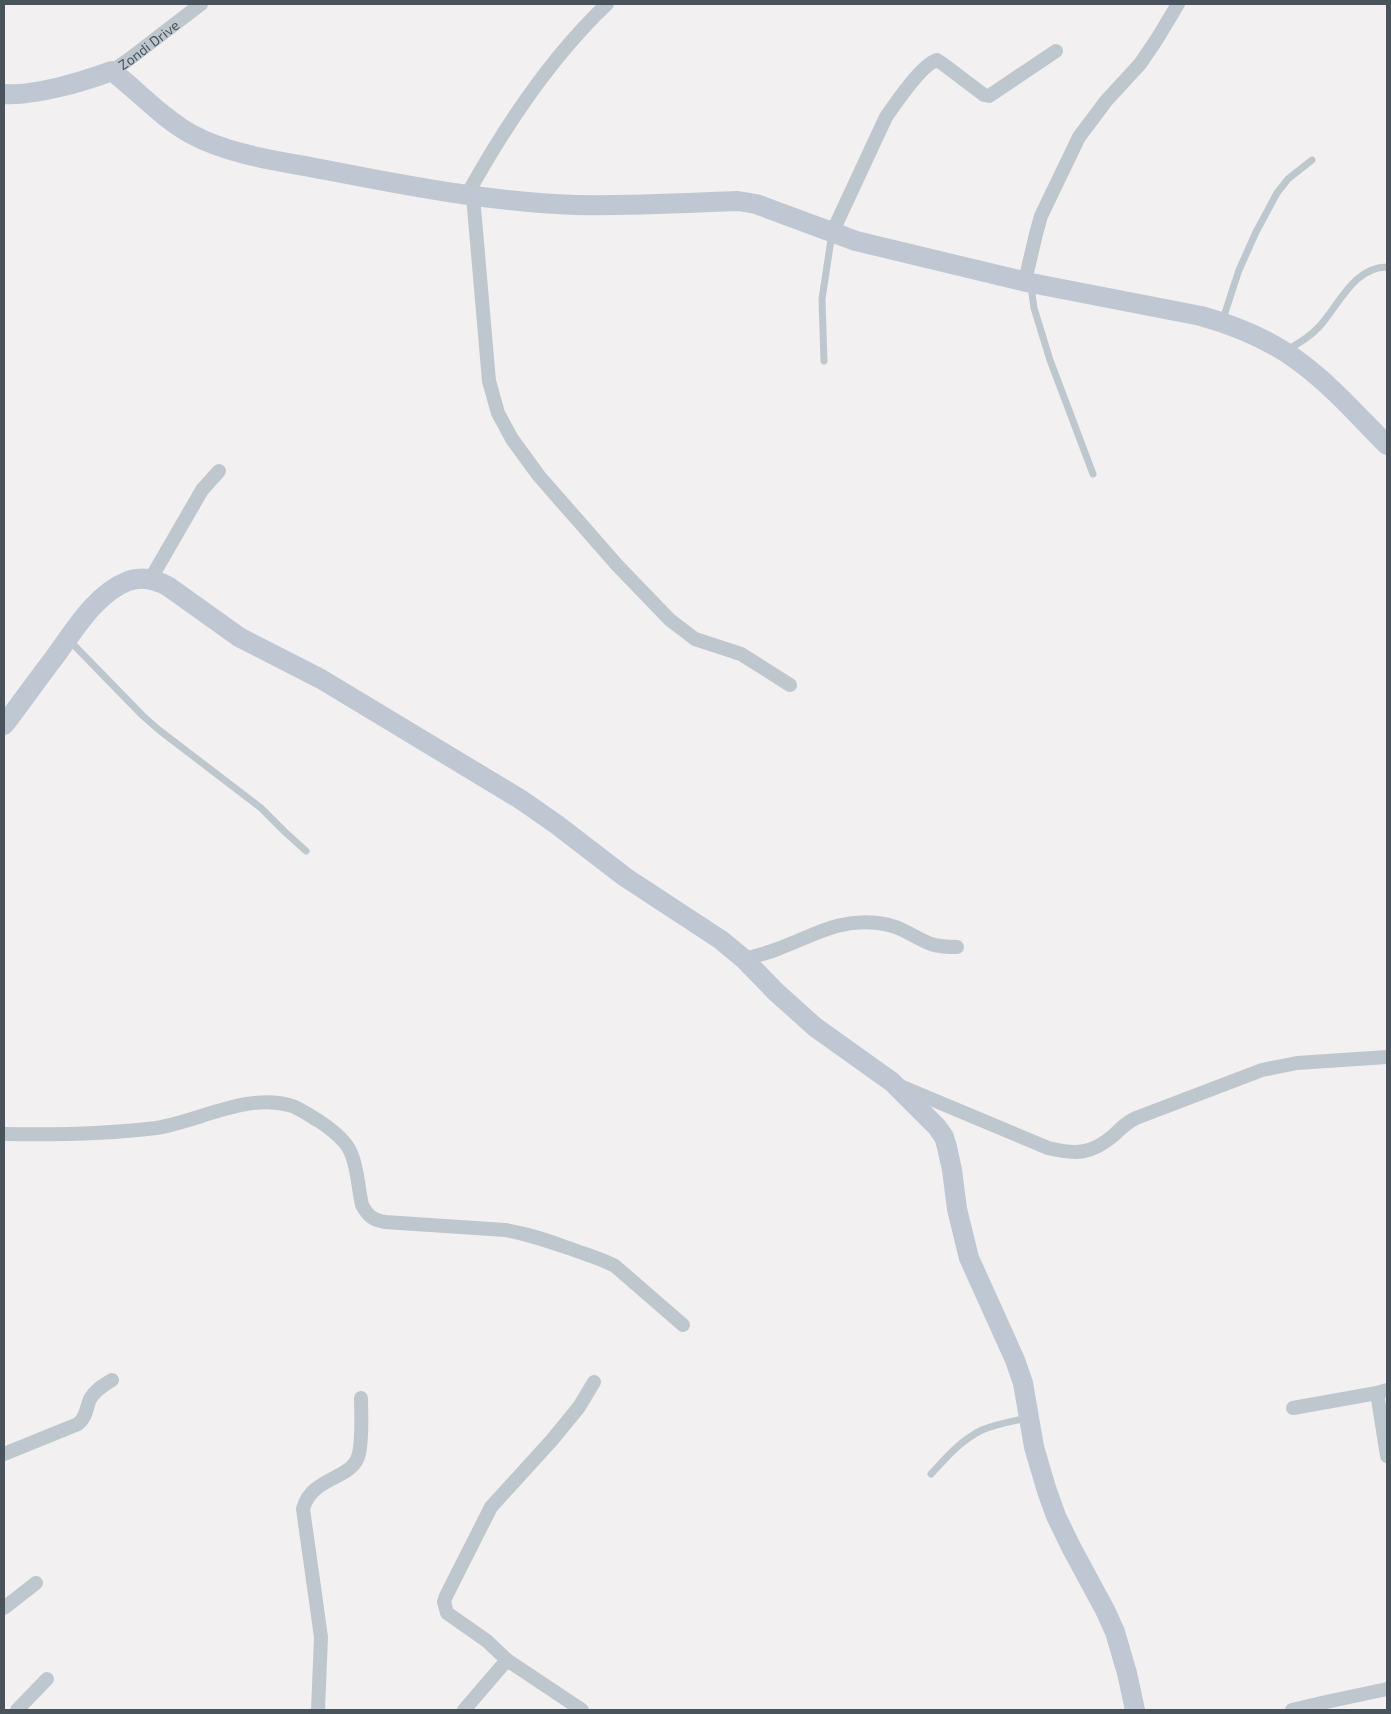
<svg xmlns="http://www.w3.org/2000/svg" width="1391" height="1714" font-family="'Exo 2',sans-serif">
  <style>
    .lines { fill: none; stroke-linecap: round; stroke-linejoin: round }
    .lane { stroke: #bfc7ce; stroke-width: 7 }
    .street { stroke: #bfc7ce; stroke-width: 14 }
    .secondary { stroke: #bfc8d2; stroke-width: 20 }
    .labels { text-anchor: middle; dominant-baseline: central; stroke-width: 4; stroke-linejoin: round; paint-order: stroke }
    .street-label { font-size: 14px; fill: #49535c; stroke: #fff }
  </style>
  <rect width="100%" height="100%" fill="#f2f0f0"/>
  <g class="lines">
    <g class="lane">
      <path d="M 1031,286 L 1034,308 L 1050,360 L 1093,474"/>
      <path d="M 1222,322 L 1239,270 L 1256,232 L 1277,193 L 1288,179 L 1312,160"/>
      <path d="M 1287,350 C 1301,342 1314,334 1324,321 C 1341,300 1356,267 1387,267"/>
      <path d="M 824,361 L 822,299 L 832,233"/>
      <path d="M 68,639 L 142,715 L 159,730 L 261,808 L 285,832 L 306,851"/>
      <path d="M 931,1474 C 946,1458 961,1440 982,1430 C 996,1424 1013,1421 1028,1418"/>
    </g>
    <g class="street">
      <path id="s1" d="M 112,71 L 128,60 L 201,4"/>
      <path d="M 467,195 C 505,126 550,58 607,4"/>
      <path d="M 473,196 L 489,381 L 498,413 L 512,439 L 539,476 L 617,565 L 670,620 L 695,639 L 741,654 L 790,685"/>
      <path d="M 832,233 L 886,117 C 895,104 922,64 937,60 L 943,64 L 984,95 L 989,96 L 1056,51"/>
      <path d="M 1025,281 L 1036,234 L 1041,216 L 1079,137 L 1106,101 L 1140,64 L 1157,39 L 1178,4"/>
      <path d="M 150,580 L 202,490 L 219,471"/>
      <path d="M 744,959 C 756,956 768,953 780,948 C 815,935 840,918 878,923 C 901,925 912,937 931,944 C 940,947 948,947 957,947"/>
      <path d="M 900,1086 L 1048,1148 C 1076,1155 1092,1154 1114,1135 C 1121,1128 1127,1122 1136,1118 L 1262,1070 L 1297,1063 L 1387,1057"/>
      <path d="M 4,1134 C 54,1135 106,1134 156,1128 C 196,1122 248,1093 289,1105 C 300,1108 310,1116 319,1121 C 331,1129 346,1140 351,1153 C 358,1169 358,1188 362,1205 C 368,1216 373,1220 385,1222 L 505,1230 C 530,1234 551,1242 574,1250 C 588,1255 602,1259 615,1266 L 683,1325"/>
      <path d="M 1387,1390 L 1377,1393 L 1387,1456"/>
      <path d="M 1293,1408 L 1377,1393"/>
      <path d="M 4,1454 L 78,1424 C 87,1417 86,1408 90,1399 C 95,1390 104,1385 112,1380"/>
      <path d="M 4,1608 L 36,1583"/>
      <path d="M 507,1660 L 487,1641 L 447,1613 L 444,1602 L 446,1596 L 491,1507 L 552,1440 L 579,1407 L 594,1382"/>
      <path d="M 17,1710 L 47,1679"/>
      <path d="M 318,1710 L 321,1637 L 303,1509 C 311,1477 350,1480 358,1457 C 363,1442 361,1414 361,1398"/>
      <path d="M 464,1710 L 507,1660 L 582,1710"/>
      <path d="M 1292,1710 L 1326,1702 L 1387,1689"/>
    </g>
    <g class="secondary">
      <path d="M 4,94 C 35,96 82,82 112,71 C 138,91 162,118 191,134 C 232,156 281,161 326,170 C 408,186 491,202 576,205 C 630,206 684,203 738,201 L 756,204 L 856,241 L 1031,283 L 1201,316 C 1237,326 1272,341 1301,363 C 1333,387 1359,417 1387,445"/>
      <path d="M 4,725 C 21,703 37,680 54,658 C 74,631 95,594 128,581 C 142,576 157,580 169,587 L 239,637 L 321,679 L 520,799 L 556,824 L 625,877 L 721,940 L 744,959 L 776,992 L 815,1027 L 892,1082 L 937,1127 L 944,1137 L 947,1147 L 952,1170 L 957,1209 L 969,1258 L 1015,1360 L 1023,1383 L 1034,1447 L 1047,1491 L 1056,1516 L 1071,1547 L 1105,1610 L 1115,1632 L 1127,1673 L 1135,1710"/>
    </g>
  </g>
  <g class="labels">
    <g class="street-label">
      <text stroke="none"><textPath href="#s1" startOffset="45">Zondi Drive</textPath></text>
    </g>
  </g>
  <rect width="1391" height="1714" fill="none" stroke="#49535c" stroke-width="10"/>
</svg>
